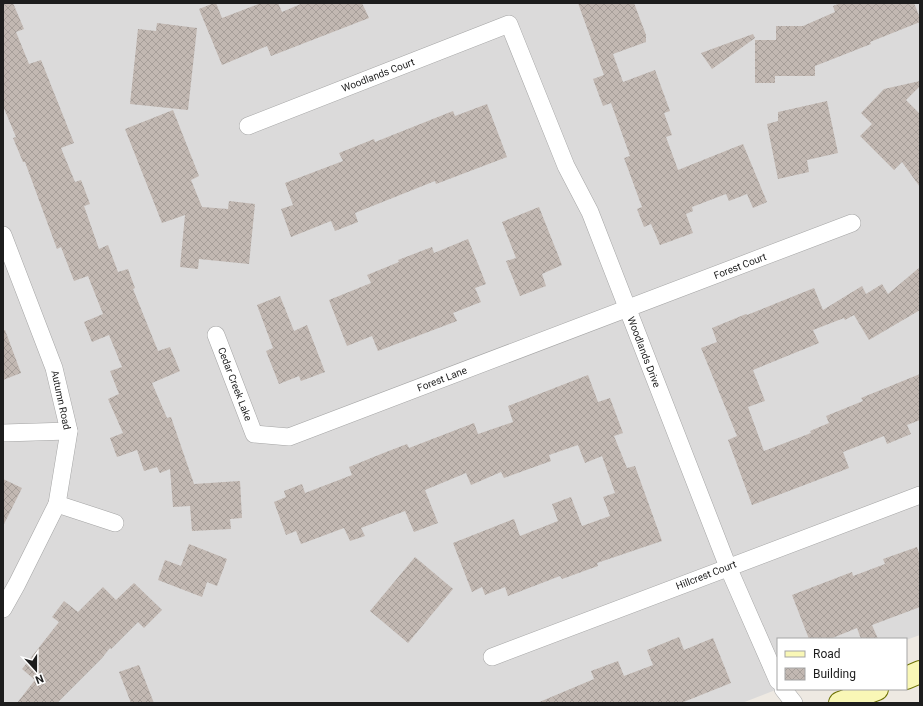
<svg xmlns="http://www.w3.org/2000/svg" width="923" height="706" font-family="Roboto,sans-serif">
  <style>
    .residential { fill: #dbdada }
    .building { fill: url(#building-cross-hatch) }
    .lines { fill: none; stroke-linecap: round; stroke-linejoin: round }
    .street-casing { stroke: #a4a4a4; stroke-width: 18 }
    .secondary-casing { stroke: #6e7205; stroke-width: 24 }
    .street { stroke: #fff; stroke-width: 17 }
    .secondary { stroke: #f9f7b6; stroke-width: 22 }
    .labels { text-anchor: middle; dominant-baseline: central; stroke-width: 3.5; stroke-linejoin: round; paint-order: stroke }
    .street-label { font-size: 10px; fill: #1d1d1d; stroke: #fff }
  </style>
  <defs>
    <pattern id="building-cross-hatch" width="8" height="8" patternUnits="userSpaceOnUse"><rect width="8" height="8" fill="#c2b8b2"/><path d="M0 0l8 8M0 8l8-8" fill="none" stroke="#a69e99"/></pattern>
  </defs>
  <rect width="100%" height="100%" fill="#eee9e2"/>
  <path class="residential" d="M 3,3 L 920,3 L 920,635 L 906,640 L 906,639 L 778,639 L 778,689 L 742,703 L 3,703 Z"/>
  <g class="building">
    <path d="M 3,3 L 13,3 L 24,29 L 16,32 L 29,64 L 41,60 L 74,143 L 61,148 L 75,182 L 81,180 L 90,204 L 84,206 L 99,249 L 108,245 L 118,272 L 128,269 L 135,288 L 133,289 L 158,351 L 170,347 L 180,371 L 152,383 L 167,418 L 171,417 L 194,484 L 240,481 L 242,518 L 230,519 L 231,529 L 192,531 L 190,506 L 173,507 L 170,469 L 160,473 L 157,467 L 144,471 L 137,450 L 117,457 L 110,438 L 123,433 L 108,399 L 119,394 L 110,371 L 122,367 L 109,335 L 92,342 L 84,322 L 103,314 L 88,276 L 74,281 L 61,247 L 57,249 L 25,162 L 23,162 L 13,138 L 16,137 L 3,106 Z"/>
    <path d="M 214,3 L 216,3 L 222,18 L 261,3 L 278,3 L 282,12 L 303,3 L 362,3 L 369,18 L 271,56 L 267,46 L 222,65 L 199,9 Z"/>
    <path d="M 578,3 L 634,3 L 646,35 L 646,42 L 613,54 L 623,82 L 655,70 L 670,111 L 664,113 L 672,135 L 666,137 L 678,170 L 743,144 L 767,202 L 753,208 L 747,194 L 729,201 L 726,194 L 692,207 L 693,211 L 686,214 L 693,233 L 660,245 L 651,224 L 644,227 L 637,209 L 642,207 L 624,158 L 630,156 L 611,103 L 603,106 L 593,79 L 604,75 Z"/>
    <path d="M 841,3 L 914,3 L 920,18 L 920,22 L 870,42 L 871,44 L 815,66 L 815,76 L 775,76 L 775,83 L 755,83 L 755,40 L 776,40 L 776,26 L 803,26 L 835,12 L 833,6 Z"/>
    <path d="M 157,23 L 197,28 L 188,110 L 130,104 L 138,29 L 156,31 Z"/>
    <path d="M 753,34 L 755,38 L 712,69 L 701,53 Z"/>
    <path d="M 920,81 L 920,86 L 906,100 L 920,114 L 920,187 L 902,162 L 894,170 L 860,136 L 872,124 L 861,113 L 884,89 Z"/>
    <path d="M 827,101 L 838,153 L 807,160 L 809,172 L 778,179 L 767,124 L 778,121 L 778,112 Z"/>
    <path d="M 487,104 L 507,157 L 436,184 L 435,181 L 355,213 L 358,222 L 335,231 L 331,221 L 291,237 L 281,209 L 293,205 L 285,183 L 343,161 L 339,153 L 374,139 L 375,142 L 453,111 L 455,116 Z"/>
    <path d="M 173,110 L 199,176 L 191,180 L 202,207 L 228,209 L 229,201 L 255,204 L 249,264 L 199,259 L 198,269 L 180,267 L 185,215 L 162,223 L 125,129 Z"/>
    <path d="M 539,207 L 562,265 L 542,274 L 546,286 L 520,296 L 506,261 L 516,258 L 502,222 Z"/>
    <path d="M 468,239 L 486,284 L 475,288 L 481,302 L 453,313 L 457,321 L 378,351 L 372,336 L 347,346 L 329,300 L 371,283 L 367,275 L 399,262 L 398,260 L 432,247 L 434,253 Z"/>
    <path d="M 920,267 L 920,310 L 869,340 L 854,315 L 845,320 L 844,318 L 813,330 L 819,343 L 753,370 L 765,401 L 748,407 L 764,451 L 811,433 L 810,431 L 829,423 L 826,416 L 863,401 L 861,398 L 920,374 L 920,420 L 907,425 L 911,434 L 887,444 L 884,436 L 843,452 L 849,468 L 752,505 L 728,440 L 737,436 L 701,348 L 717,342 L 712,328 L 746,314 L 747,315 L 814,288 L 823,310 L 862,286 L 866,294 L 882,284 L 888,294 Z"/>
    <path d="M 280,296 L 294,331 L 307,325 L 325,372 L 301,381 L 299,376 L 279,384 L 266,351 L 273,348 L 257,305 Z"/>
    <path d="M 3,330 L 5,330 L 21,373 L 3,380 Z"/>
    <path d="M 588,375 L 598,402 L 610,398 L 623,433 L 614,436 L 627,468 L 635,466 L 662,541 L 597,563 L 598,566 L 562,579 L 560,576 L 508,596 L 505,587 L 485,595 L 482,587 L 472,592 L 453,543 L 514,519 L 520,536 L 558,521 L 552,504 L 571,497 L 582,526 L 610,516 L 603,497 L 615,493 L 602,456 L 585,463 L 578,445 L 549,455 L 551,461 L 504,478 L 501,472 L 471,485 L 466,473 L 425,490 L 438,523 L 414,532 L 405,511 L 361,528 L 365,536 L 350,541 L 344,528 L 301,544 L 296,531 L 286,535 L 274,502 L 286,497 L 284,491 L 302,484 L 305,493 L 352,475 L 349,467 L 381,454 L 407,444 L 409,448 L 474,423 L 478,434 L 513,422 L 508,406 Z"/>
    <path d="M 3,479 L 22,488 L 3,526 Z"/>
    <path d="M 189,544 L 227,559 L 217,586 L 207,582 L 202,597 L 158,580 L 165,560 L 181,566 Z"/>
    <path d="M 917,547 L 920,556 L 920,607 L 872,625 L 878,639 L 861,639 L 857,628 L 830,639 L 809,639 L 792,595 L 852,572 L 853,576 L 885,564 L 883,559 Z"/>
    <path d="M 415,557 L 453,589 L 408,643 L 370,611 Z"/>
    <path d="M 134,583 L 162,610 L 144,628 L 138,622 L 111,649 L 110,648 L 102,658 L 57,703 L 17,703 L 35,680 L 22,669 L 59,622 L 52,617 L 64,601 L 78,612 L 103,587 L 116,600 Z"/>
    <path d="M 679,637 L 684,650 L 713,638 L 731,683 L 681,703 L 537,703 L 594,679 L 591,671 L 618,661 L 624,676 L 653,665 L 647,650 Z"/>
    <path d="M 139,665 L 154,703 L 131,703 L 119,672 Z"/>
  </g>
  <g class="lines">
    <defs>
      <g id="street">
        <path d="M 248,126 L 509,24 L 566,166 L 590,212 L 728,567 L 778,681"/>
        <path d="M 3,235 L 54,368 L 69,431 L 57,504 L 17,584 L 3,609"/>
        <path d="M 216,335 L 254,434 L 289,437 L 852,223"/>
        <path d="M 3,433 L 69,431"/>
        <path d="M 57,504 L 115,523"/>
        <path d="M 492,657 L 920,495"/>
        <path d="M 783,689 L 794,703"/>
      </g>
      <g id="secondary">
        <path d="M 906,678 L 920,672"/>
        <path d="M 840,703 L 877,689"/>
      </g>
    </defs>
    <use href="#street" class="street-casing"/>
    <use href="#secondary" class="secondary-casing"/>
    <use href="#street" class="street"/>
    <use href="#secondary" class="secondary"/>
  </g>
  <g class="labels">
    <g class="street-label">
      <text transform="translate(378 75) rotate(-21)">Woodlands Court</text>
      <text transform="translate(740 266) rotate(-21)">Forest Court</text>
      <text transform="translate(644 352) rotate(69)">Woodlands Drive</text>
      <text transform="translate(442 379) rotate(-21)">Forest Lane</text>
      <text transform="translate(235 384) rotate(69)">Cedar Creek Lake</text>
      <text transform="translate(61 400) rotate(78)">Autumn Road</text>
      <text transform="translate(706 575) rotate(-21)">Hillcrest Court</text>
    </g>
  </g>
  <rect width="923" height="706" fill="none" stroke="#1d1d1d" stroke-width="8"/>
  <rect x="777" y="638" width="130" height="52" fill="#ffffff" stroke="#a5a5a5"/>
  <rect x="785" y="651" width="20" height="6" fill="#f9f7b6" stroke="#a5a5a5"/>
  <text x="813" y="658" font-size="12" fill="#1d1d1d">Road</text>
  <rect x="785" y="668" width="20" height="12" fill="url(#building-cross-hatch)" stroke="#a5a5a5"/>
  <text x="813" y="678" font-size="12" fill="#1d1d1d">Building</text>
  <g transform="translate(36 670) rotate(159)" stroke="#ffffff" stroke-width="3" paint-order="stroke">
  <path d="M0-3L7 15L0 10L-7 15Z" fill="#1d1d1d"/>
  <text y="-6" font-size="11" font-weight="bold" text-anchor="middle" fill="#1d1d1d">N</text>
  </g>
</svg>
